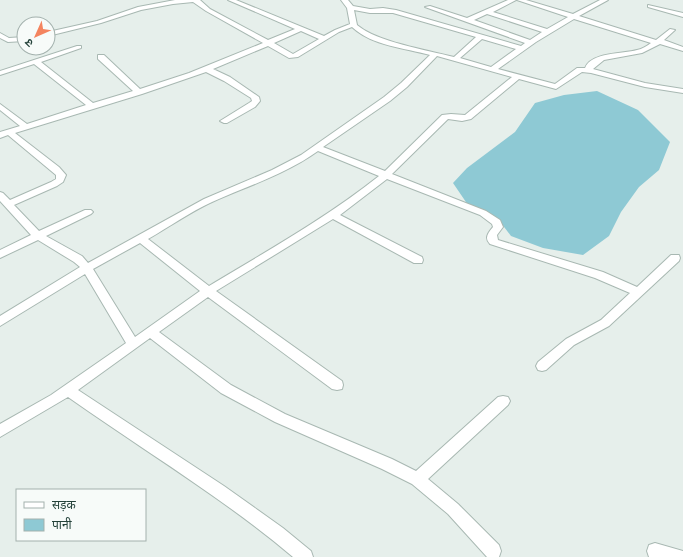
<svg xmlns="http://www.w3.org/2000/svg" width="683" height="557" font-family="Barlow,'Noto Sans Devanagari',sans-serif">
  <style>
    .water { fill: #8ec9d4 }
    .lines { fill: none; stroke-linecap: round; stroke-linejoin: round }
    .street-casing { stroke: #a8b8b2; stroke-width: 2 }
    .street { fill: #fff; fill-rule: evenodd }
  </style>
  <rect width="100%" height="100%" fill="#e6efeb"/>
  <path class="water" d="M 597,91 L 638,110 L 670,142 L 659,170 L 639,187 L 621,212 L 609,236 L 583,255 L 543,248 L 511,236 L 498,219 L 468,205 L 453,183 L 467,168 L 515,132 L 535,103 L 564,95 Z"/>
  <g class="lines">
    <defs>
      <g id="street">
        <path d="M 175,0 L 200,0 L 210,9 L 268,40 L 295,29 L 228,0 L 236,0 L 324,36 L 335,30 L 350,24 L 347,8 L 341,0 L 348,0 L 353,6 L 370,9 L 383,8 L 396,10 L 521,46 L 525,43 L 425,7 L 430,6 L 467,18 L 508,0 L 516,0 L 493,12 L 547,29 L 568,17 L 517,0 L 526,0 L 573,14 L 600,0 L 608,0 L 579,16 L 656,40 L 670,29 L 675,30 L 664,40 L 683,47 L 683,51 L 660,44 L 642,53 L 604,60 L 593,69 L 645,83 L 683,89 L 683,93 L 645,87 L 591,73 L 582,72 L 556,89 L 519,79 L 471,119 L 462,121 L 448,119 L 392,174 L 486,211 L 500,220 L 503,227 L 497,235 L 498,240 L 603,272 L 637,287 L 671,255 L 679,255 L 680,258 L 679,261 L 609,326 L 574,345 L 546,370 L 542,371 L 538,370 L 536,366 L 538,362 L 566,339 L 601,320 L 630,293 L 595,278 L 490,244 C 484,238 488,233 493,227 L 492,224 L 480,215 L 387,179 L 340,215 L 422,257 L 423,260 L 422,263 L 414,263 L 333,219 L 216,291 L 342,381 L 343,385 L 342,389 L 337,390 L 332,389 L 208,297 L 159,332 L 231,385 L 285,414 L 392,459 L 416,471 L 498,397 L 503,396 L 508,397 L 510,401 L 508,405 L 428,479 L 458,504 L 499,545 L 501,551 L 499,557 L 487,557 L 448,514 L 412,484 L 382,469 L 275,422 L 221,393 L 150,338 L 78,390 L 224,486 L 283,528 L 311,551 L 313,557 L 293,557 C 222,497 143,450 68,397 L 0,437 L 0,424 L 51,395 L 126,343 L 85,274 L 0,326 L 0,316 L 80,267 L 74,262 L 38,240 L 0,258 L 0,250 L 31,235 L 0,201 L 0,192 L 3,193 L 10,200 L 51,182 L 56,179 L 56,175 L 8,135 L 0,138 L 0,132 L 20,126 L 0,110 L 0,104 L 27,124 L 86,105 L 34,64 L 0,75 L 0,71 L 77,46 L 81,46 L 81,48 L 41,62 L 93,103 L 133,91 L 98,59 L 98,55 L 104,55 L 140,89 L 189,73 L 263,43 L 206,11 L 193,2 L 173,4 L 141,10 L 101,23 L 48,36 L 48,32 L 97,21 L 138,7 ZM 354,10 L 370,13 L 393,13 L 476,37 L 454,57 C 427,50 377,42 357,25 ZM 487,14 L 542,32 L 530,40 L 474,20 ZM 574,19 L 651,43 C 647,46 642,49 637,50 C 623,54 591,52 585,68 L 577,68 L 555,84 L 498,69 L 536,42 ZM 352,27 C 372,46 405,48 430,55 L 401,83 L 384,97 L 301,155 L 272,170 L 204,199 L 88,263 L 82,256 L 46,236 L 91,214 L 93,212 L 91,210 L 85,210 L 39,231 L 14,205 L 57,186 L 63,182 L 66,175 L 59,167 L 15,133 L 142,94 L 206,72 L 224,81 L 251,98 L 252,101 L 249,103 L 220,121 L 224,123 L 227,123 L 255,107 L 260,101 L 259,97 L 230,77 L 213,69 L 268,46 L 289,58 L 298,57 L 339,32 ZM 301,31 L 319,39 L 293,54 L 274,43 ZM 482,39 L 516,49 L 491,67 L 460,58 ZM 437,56 L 512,77 L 465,115 L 451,114 L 442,115 L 385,171 L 323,147 L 390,101 L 407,87 ZM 318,151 L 379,176 C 326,218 267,251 209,286 L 148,239 C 169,227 190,212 212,202 C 248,186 286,174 318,151 ZM 140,243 L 200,291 L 135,337 L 93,269 Z"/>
        <path d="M 648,5 L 683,13 L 683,17 L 648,7 Z"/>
        <path d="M 0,33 L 9,38 L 24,37 L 24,41 L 8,42 L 0,38 Z"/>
        <path d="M 655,543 L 683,551 L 683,557 L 649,557 L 647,551 L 649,545 Z"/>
      </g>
    </defs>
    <use href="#street" class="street-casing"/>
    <use href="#street" class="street"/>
  </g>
  <rect x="16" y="489" width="130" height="52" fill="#f7fbf9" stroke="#a3b1ad"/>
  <rect x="24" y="502" width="20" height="6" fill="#ffffff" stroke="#a3b1ad"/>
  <text x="52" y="509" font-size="12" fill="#24423a">सड़क</text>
  <rect x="24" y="519" width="20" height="12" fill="#8ec9d4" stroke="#a3b1ad"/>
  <text x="52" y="529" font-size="12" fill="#24423a">पानी</text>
  <g transform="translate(36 36) rotate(225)"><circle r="19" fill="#f7fbf9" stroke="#a3b1ad"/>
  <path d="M0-3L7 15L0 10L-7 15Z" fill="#f4845f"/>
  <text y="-6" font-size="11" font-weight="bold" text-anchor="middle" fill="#24423a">उ</text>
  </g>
</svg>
